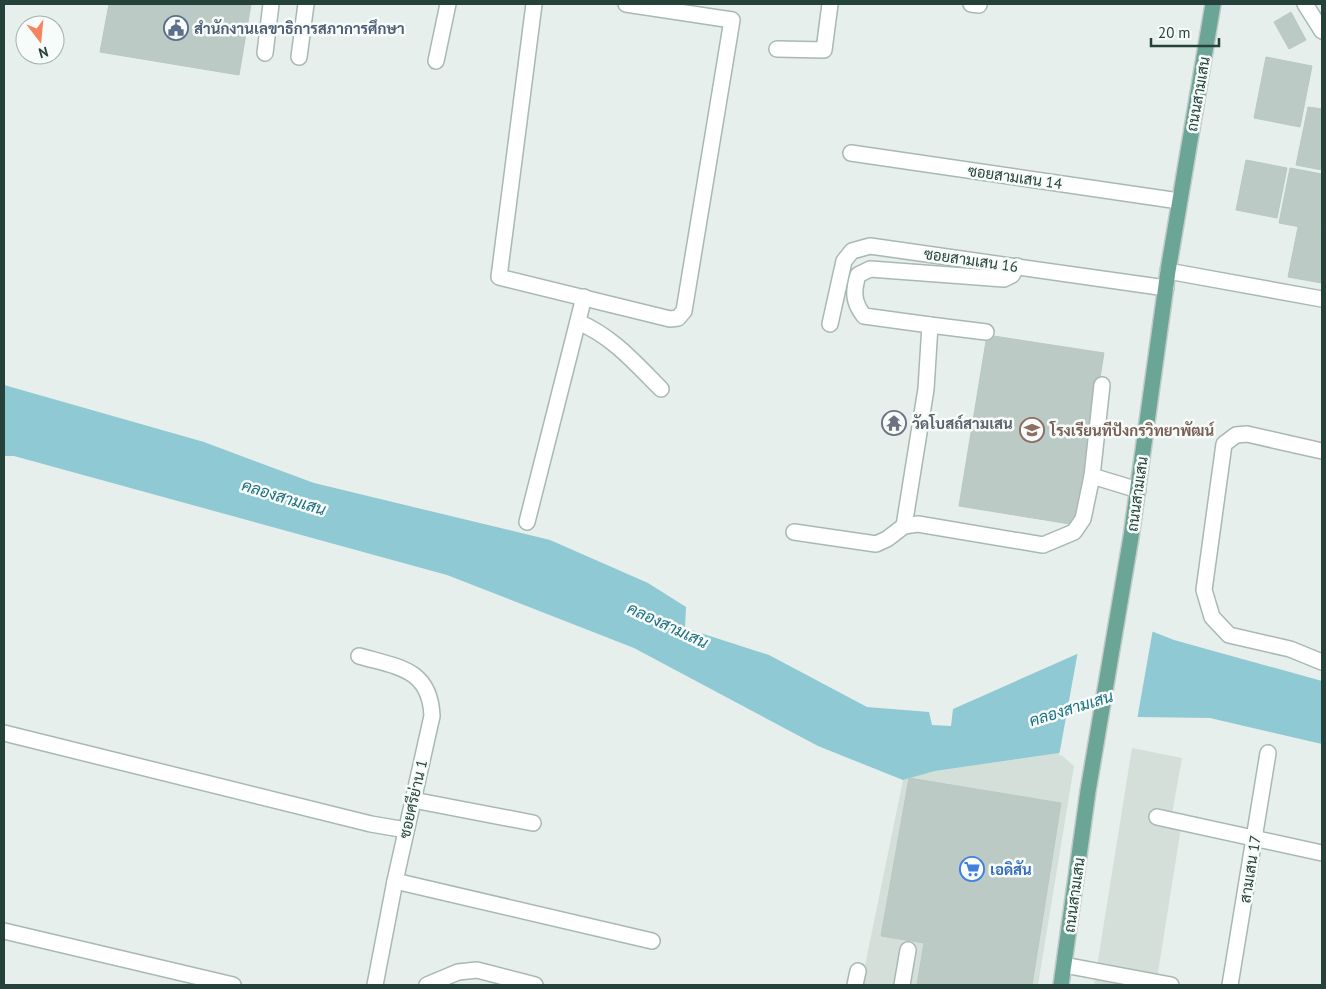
<svg xmlns="http://www.w3.org/2000/svg" width="1326" height="989" font-family="'PT Sans',Sarabun,sans-serif">
  <style>
    .built { fill: #d4dfda }
    .water { fill: #8ec9d4 }
    .pier { fill: #e6efeb }
    .building { fill: #bbcac4; stroke: #b8c9c2 }
    .lines { fill: none; stroke-linecap: round; stroke-linejoin: round }
    .minor-casing { stroke: #a8b8b2; stroke-width: 18 }
    .major-casing { stroke: #c2cac8; stroke-width: 18 }
    .minor { stroke: #fff; stroke-width: 15 }
    .major { stroke: #6aa596; stroke-width: 15 }
    .labels { text-anchor: middle; dominant-baseline: central; stroke-width: 5; stroke-linejoin: round; paint-order: stroke }
    .service-label { font-size: 15px; font-weight: bold; fill: #4e5e75; stroke: #f7fbf9; text-anchor: start }
    .street-label { font-size: 15px; fill: #24423a; stroke: #f7fbf9 }
    .worship-label { font-size: 15px; font-weight: bold; fill: #5b616d; stroke: #f7fbf9; text-anchor: start }
    .education-label { font-size: 15px; font-weight: bold; fill: #785e54; stroke: #f7fbf9; text-anchor: start }
    .shop-label { font-size: 15px; font-weight: bold; fill: #366cbe; stroke: #f7fbf9; text-anchor: start }
    .water-label { font-size: 16px; font-style: italic; fill: #1c6f80; stroke: #f7fbf9 }
  </style>
  <rect width="100%" height="100%" fill="#e6efeb"/>
  <g class="built">
    <path d="M 1132,748 L 1182,758 L 1172,814 L 1183,815 L 1156,985 L 1094,985 Z"/>
    <path d="M 1059,753 L 1074,766 L 1038,985 L 861,985 L 903,780 L 935,771 Z"/>
  </g>
  <path class="water" d="M 4,385 L 204,442 L 314,483 L 550,540 L 648,583 L 686,607 L 685,628 L 769,655 L 867,707 L 929,712 L 932,725 L 951,726 L 953,709 L 1077,654 L 1146,629 L 1174,640 L 1322,681 L 1322,744 L 1210,718 L 1138,717 L 1059,753 L 935,771 L 903,780 L 818,746 L 634,648 L 447,575 L 14,456 L 4,456 Z"/>
  <path class="pier" d="M 1147,626 L 1153,629 L 1137,720 L 1059,756 L 1078,651 Z"/>
  <g class="building">
    <path d="M 109,4 L 251,4 L 239,75 L 100,52 Z"/>
    <path d="M 1291,12 L 1306,40 L 1289,49 L 1274,22 Z"/>
    <path d="M 1266,57 L 1312,66 L 1300,127 L 1254,118 Z"/>
    <path d="M 1308,107 L 1322,109 L 1322,170 L 1296,165 Z"/>
    <path d="M 1246,160 L 1287,168 L 1277,218 L 1236,210 Z"/>
    <path d="M 1290,168 L 1322,174 L 1322,231 L 1279,223 Z"/>
    <path d="M 1298,227 L 1322,232 L 1322,283 L 1288,277 Z"/>
    <path d="M 987,335 L 1104,353 L 1076,525 L 959,506 Z"/>
    <path d="M 909,778 L 1061,803 L 1032,985 L 917,985 L 924,943 L 881,936 Z"/>
  </g>
  <g class="lines">
    <defs>
      <g id="minor">
        <path d="M 534,4 L 499,277 L 670,319 L 678,318 L 684,311 L 732,20 L 626,4"/>
        <path d="M 971,4 L 979,5"/>
        <path d="M 1305,4 L 1322,31"/>
        <path d="M 777,49 L 824,50 L 830,4"/>
        <path d="M 265,53 L 271,4"/>
        <path d="M 299,57 L 306,4"/>
        <path d="M 436,61 L 448,4"/>
        <path d="M 851,153 L 1179,201"/>
        <path d="M 1168,271 L 1322,299"/>
        <path d="M 578,322 C 612,336 635,363 661,389"/>
        <path d="M 830,324 L 844,261 L 852,251 L 870,246 L 1166,288"/>
        <path d="M 930,325 L 986,332"/>
        <path d="M 1322,451 L 1247,434 L 1236,435 L 1224,444 L 1204,590 L 1212,617 L 1229,635 L 1290,649 L 1322,662"/>
        <path d="M 1092,476 L 1102,385"/>
        <path d="M 527,522 L 584,297"/>
        <path d="M 904,526 L 926,389 L 930,325 L 864,316 C 853,302 853,292 858,275 L 870,269 L 1004,279 L 1012,275 L 1017,266"/>
        <path d="M 794,532 L 876,544 L 887,539 L 904,526 L 918,524 L 1043,545 L 1074,532 L 1083,519 L 1092,476 L 1138,490"/>
        <path d="M 359,656 C 397,667 430,668 432,716 L 395,881 L 375,985"/>
        <path d="M 4,733 L 371,824 L 406,830"/>
        <path d="M 413,800 L 533,823"/>
        <path d="M 1157,817 L 1322,853"/>
        <path d="M 395,881 L 652,941"/>
        <path d="M 4,931 L 233,985"/>
        <path d="M 1064,965 L 1171,985"/>
        <path d="M 427,985 L 458,972 L 477,970 L 535,985"/>
        <path d="M 855,985 L 858,971"/>
        <path d="M 902,985 L 908,950"/>
        <path d="M 1230,985 L 1268,753"/>
      </g>
      <path id="major" d="M 1061,985 L 1088,791 L 1131,537 L 1168,271 L 1213,4"/>
    </defs>
    <use href="#minor" class="minor-casing"/>
    <use href="#major" class="major-casing"/>
    <use href="#minor" class="minor"/>
    <use href="#major" class="major"/>
  </g>
  <defs>
    <symbol id="civic-ring" viewBox="-11 -11 22 22"><circle r="9.5" fill="#f7fbf9" stroke="#5c6f8a" stroke-width="1.5"/><path d="M-.6-6.5H3V-4.5H.6V-3L4-1V1h2V6H-6V1h2V-1L-.6-3ZM-1.2 2.5V6h2.4V2.5Z" fill="#5c6f8a"/></symbol>
    <symbol id="temple-ring" viewBox="-11 -11 22 22"><circle r="9.5" fill="#f7fbf9" stroke="#6b7280" stroke-width="1.5"/><path d="M0-6L5-2H3V0L6.5 2.5H4V6H1.5V3h-3V6H-4V2.5H-6.5L-3 0V-2H-5Z" fill="#6b7280"/></symbol>
    <symbol id="school-ring" viewBox="-11 -11 22 22"><circle r="9.5" fill="#f7fbf9" stroke="#8d6e63" stroke-width="1.5"/><path d="M0-5L7-2L0 1L-7-2ZM-4 1L0 2.5L4 1V4Q0 6-4 4Z" fill="#8d6e63"/></symbol>
    <symbol id="supermarket-ring" viewBox="-11 -11 22 22"><circle r="9.5" fill="#f7fbf9" stroke="#3f7fe0" stroke-width="1.5"/><path d="M-6-5.5h2.5l.6 2H6L4.5 2H-2.5L-4.4-4H-6ZM-1.5 3.2a1.3 1.3 0 1 0 .1 0ZM3 3.2a1.3 1.3 0 1 0 .1 0Z" fill="#3f7fe0"/></symbol>
  </defs>
  <g fill-rule="evenodd">
    <use href="#civic-ring" x="162" y="14" width="28" height="28"/>
    <use href="#temple-ring" x="880" y="409" width="28" height="28"/>
    <use href="#school-ring" x="1018" y="416" width="28" height="28"/>
    <use href="#supermarket-ring" x="958" y="855" width="28" height="28"/>
  </g>
  <g class="labels">
    <g class="service-label">
      <text x="194" y="28">สำนักงานเลขาธิการสภาการศึกษา</text>
    </g>
    <g class="street-label">
      <text transform="translate(1198 94) rotate(-80)">ถนนสามเสน</text>
      <text transform="translate(1015 177) rotate(8)">ซอยสามเสน 14</text>
      <text transform="translate(971 260) rotate(8)">ซอยสามเสน 16</text>
      <text transform="translate(1137 494) rotate(-82)">ถนนสามเสน</text>
      <text transform="translate(413 799) rotate(-77)">ซอยศรีย่าน 1</text>
      <text transform="translate(1250 869) rotate(-81)">สามเสน 17</text>
      <text transform="translate(1074 895) rotate(-82)">ถนนสามเสน</text>
    </g>
    <g class="worship-label">
      <text x="912" y="423">วัดโบสถ์สามเสน</text>
    </g>
    <g class="education-label">
      <text x="1050" y="430">โรงเรียนทีปังกรวิทยาพัฒน์</text>
    </g>
    <g class="shop-label">
      <text x="990" y="869">เอดิสัน</text>
    </g>
    <g class="water-label">
      <text transform="translate(284 497) rotate(17)">คลองสามเสน</text>
      <text transform="translate(668 625) rotate(25)">คลองสามเสน</text>
      <text transform="translate(1071 708) rotate(-17)">คลองสามเสน</text>
    </g>
  </g>
  <rect width="1326" height="989" fill="none" stroke="#24423a" stroke-width="10"/>
  <g transform="translate(40 40) rotate(164)"><circle r="24" fill="#f7fbf9" stroke="#a3b1ad"/>
  <path d="M0-4L9 19L0 12L-9 19Z" fill="#f4845f"/>
  <text y="-8" font-size="14" font-weight="bold" text-anchor="middle" fill="#24423a">N</text>
  </g>
  <path d="M1151 38v8h68v-8" fill="none" stroke="#24423a" stroke-width="2.5"/>
  <text x="1158" y="38" font-size="15" fill="#24423a" stroke="#f7fbf9" stroke-width="4" paint-order="stroke">20 m</text>
</svg>
